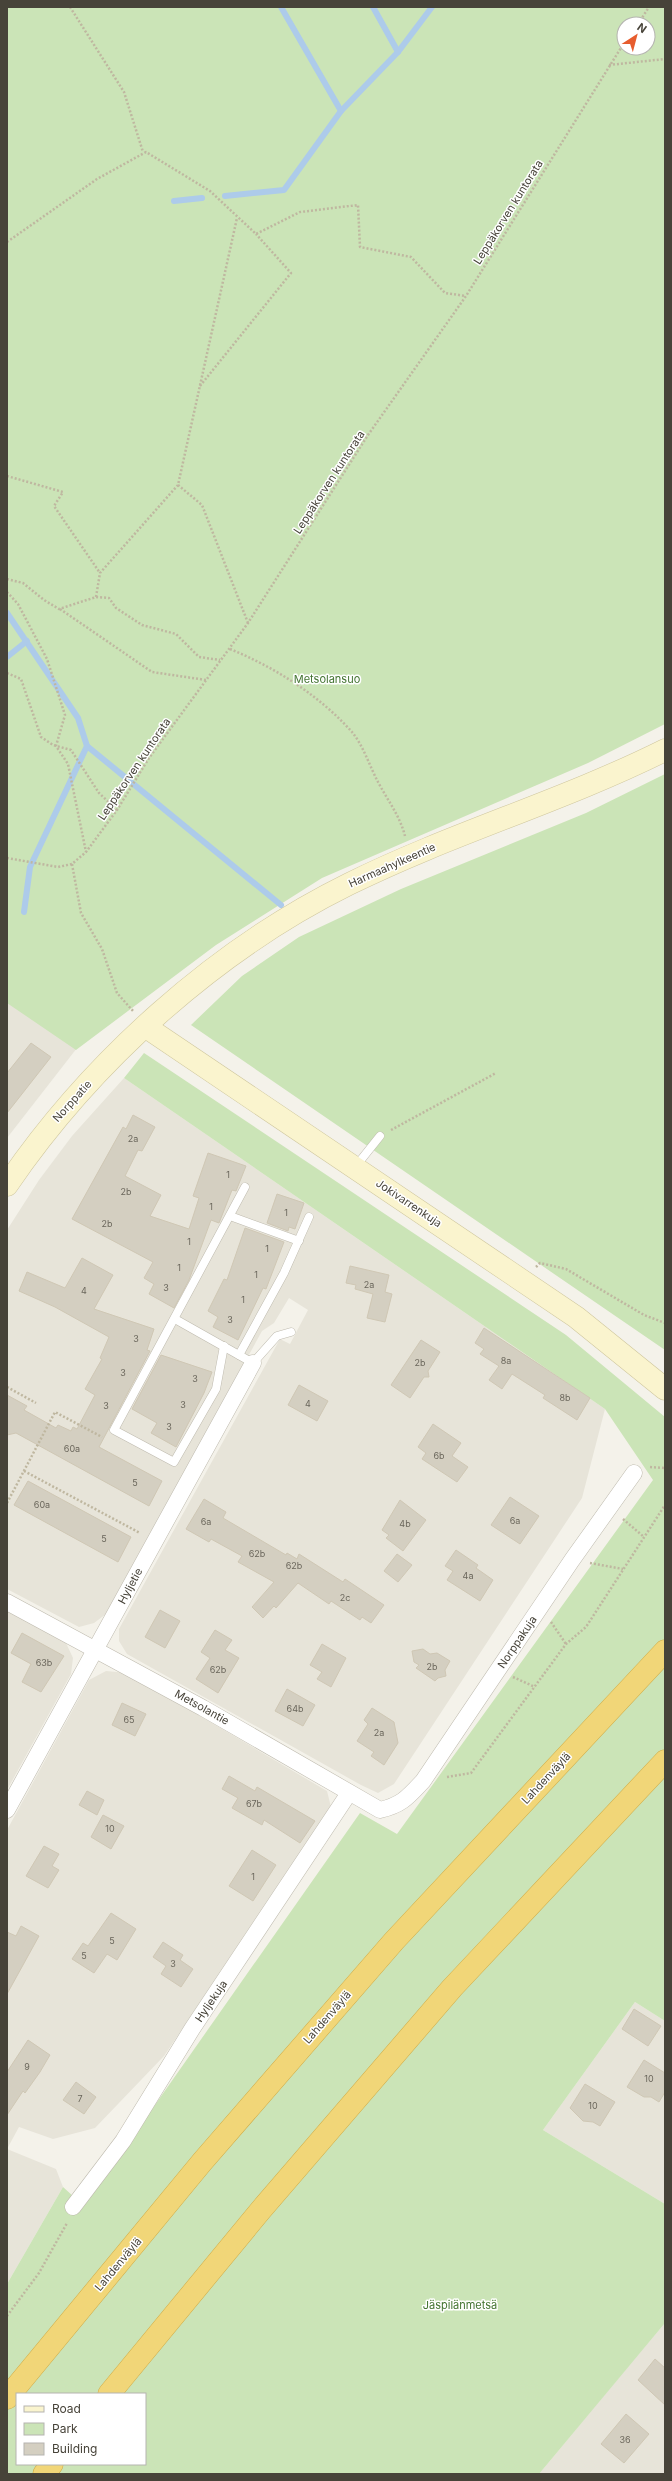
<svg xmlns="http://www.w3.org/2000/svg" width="672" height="2481" font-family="Inter,sans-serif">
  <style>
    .residential { fill: #e7e4d9 }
    .green { fill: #cbe4b7; fill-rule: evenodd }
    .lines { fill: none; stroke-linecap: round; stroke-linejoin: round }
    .stream { stroke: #adcbea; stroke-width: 6 }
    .building { fill: #d4cfc1; stroke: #cfc7b4 }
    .lane-casing { stroke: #bebaae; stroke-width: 9 }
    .street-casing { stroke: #bebaae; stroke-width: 17 }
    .secondary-casing { stroke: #cfc79e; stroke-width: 23 }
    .highway-casing { stroke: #d0ac48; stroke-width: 23 }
    .path { stroke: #bfb7a0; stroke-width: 2.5; stroke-dasharray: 2 2; stroke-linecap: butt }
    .lane { stroke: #fff; stroke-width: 8 }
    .street { stroke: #fff; stroke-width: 16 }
    .secondary { stroke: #faf4ce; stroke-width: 22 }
    .highway { stroke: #f1d678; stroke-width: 22 }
    .labels { text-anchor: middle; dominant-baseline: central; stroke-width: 3; stroke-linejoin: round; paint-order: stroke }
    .number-label { font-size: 9px; fill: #6a665b }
    .street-label { font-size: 11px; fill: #474339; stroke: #fff }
    .park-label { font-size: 11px; fill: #437431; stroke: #fff }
  </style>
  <rect width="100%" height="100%" fill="#f4f2ea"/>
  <g class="residential">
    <path d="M 7,1001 L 77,1048 L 7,1138 Z"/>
    <path d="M 124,1078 L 605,1409 L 582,1498 L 394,1784 L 378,1793 L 361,1785 L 127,1654 L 119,1641 L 119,1629 L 280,1339 L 290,1344 L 308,1310 L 289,1298 L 274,1323 L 262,1331 L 106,1614 L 94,1623 L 79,1627 L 7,1589 L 7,1230 L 39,1180 L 72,1136 Z"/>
    <path d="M 7,1610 L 66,1643 L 73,1658 L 71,1674 L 7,1790 Z"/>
    <path d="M 106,1671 L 127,1673 L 327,1791 L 331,1807 L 164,2056 L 95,2128 L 53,2139 L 19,2127 L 7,2149 L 56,2169 L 63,2187 L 7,2284 L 7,1830 L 89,1680 Z"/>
    <path d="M 635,2002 L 665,2021 L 665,2204 L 543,2130 Z"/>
    <path d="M 665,2323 L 665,2474 L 539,2474 L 617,2380 Z"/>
  </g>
  <g class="green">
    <path d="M 7,7 L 665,7 L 665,724 L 588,763 L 322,878 L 216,945 L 76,1050 L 7,1003 ZM 624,24 L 648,24 L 648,48 L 624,48 Z"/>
    <path d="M 665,774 L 665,1350 L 191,1025 L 242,976 L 299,937 L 401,889 L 586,813 Z"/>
    <path d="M 144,1053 L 566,1335 L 665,1417 L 665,2021 L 635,2002 L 543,2130 L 665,2204 L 665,2323 L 539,2474 L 7,2474 L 7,2284 L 63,2187 L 84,2206 L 360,1813 L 397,1834 L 653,1480 L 605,1409 L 124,1078 ZM 17,2394 L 145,2394 L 145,2464 L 17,2464 Z"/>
  </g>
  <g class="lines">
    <g class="stream">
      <path d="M 281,7 L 341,111"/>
      <path d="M 373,7 L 398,52"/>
      <path d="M 225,196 L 284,190 L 341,111 L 398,52 L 432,7"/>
      <path d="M 174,201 L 202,198"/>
      <path d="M 7,613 L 78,718 L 87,746 L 281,905"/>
      <path d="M 7,657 L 27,641"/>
      <path d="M 24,912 L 30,867 L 87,746"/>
    </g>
  </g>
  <g class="building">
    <path d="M 31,1043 L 51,1057 L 7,1113 L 7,1073 Z"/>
    <path d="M 133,1115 L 155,1127 L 142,1151 L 138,1150 L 125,1176 L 161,1195 L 150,1216 L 189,1229 L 199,1198 L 193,1196 L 208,1153 L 246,1166 L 236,1191 L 232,1190 L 219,1223 L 211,1220 L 189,1280 L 174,1308 L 149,1294 L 154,1284 L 144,1278 L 153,1262 L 72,1219 L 123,1127 L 126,1129 Z"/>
    <path d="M 277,1194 L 304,1203 L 295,1229 L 289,1227 L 288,1231 L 267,1223 Z"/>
    <path d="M 245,1228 L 284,1242 L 266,1289 L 263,1288 L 238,1340 L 213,1327 L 218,1317 L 208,1311 L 224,1279 L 227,1280 Z"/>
    <path d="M 82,1258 L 113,1275 L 94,1309 L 154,1329 L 147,1350 L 150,1351 L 99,1447 L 162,1481 L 149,1506 L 16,1433 L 7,1435 L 7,1395 L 27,1406 L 24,1410 L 56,1428 L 58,1425 L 71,1431 L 73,1427 L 77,1429 L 95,1395 L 85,1389 L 102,1359 L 100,1358 L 109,1337 L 55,1307 L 19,1291 L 27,1272 L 65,1288 Z"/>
    <path d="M 350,1266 L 389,1275 L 385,1292 L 392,1294 L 385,1322 L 367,1318 L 373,1294 L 355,1289 L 356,1285 L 346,1283 Z"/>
    <path d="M 484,1328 L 590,1398 L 577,1420 L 543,1398 L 545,1395 L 512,1374 L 502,1389 L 489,1380 L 499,1366 L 480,1354 L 484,1349 L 475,1343 Z"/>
    <path d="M 421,1340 L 440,1352 L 428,1371 L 429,1377 L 424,1377 L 410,1398 L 391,1385 Z"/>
    <path d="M 161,1355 L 212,1372 L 204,1393 L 176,1447 L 151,1433 L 157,1423 L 132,1409 Z"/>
    <path d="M 299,1385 L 328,1401 L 317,1421 L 288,1405 Z"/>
    <path d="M 433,1424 L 461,1443 L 452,1456 L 468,1467 L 457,1482 L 422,1459 L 426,1453 L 418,1447 Z"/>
    <path d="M 28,1481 L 131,1537 L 118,1562 L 14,1505 Z"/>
    <path d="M 510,1497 L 539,1516 L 520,1544 L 491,1525 Z"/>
    <path d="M 204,1499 L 226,1512 L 223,1518 L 286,1555 L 287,1553 L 297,1559 L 299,1554 L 343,1582 L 345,1579 L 384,1605 L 371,1623 L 362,1617 L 360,1620 L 331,1601 L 329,1604 L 298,1583 L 276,1608 L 274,1606 L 263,1618 L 252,1607 L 274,1582 L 238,1562 L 242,1556 L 211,1539 L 209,1542 L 186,1529 Z"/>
    <path d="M 400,1500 L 426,1520 L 403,1551 L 386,1538 L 389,1535 L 382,1530 Z"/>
    <path d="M 456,1550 L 478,1565 L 476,1568 L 493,1580 L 480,1601 L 447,1580 L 453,1571 L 445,1566 Z"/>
    <path d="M 397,1554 L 412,1565 L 398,1582 L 384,1571 Z"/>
    <path d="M 160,1610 L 180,1621 L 165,1648 L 145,1637 Z"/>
    <path d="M 215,1630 L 232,1640 L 225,1650 L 239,1658 L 218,1693 L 196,1679 L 210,1658 L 201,1652 Z"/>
    <path d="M 22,1633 L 64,1656 L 41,1692 L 22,1682 L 31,1664 L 11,1653 Z"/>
    <path d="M 322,1644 L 346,1658 L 331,1687 L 317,1679 L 322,1672 L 310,1665 Z"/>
    <path d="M 423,1649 L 430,1654 L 437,1653 L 450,1661 L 445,1670 L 446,1676 L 438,1678 L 435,1681 L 416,1668 L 419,1665 L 414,1662 L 412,1651 Z"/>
    <path d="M 287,1689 L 315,1705 L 303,1726 L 275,1711 Z"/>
    <path d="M 122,1703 L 146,1714 L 135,1736 L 112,1725 Z"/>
    <path d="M 372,1708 L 394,1722 L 398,1743 L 384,1765 L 371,1756 L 374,1752 L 357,1741 L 368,1724 L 364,1720 Z"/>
    <path d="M 229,1776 L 255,1791 L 257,1787 L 315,1821 L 300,1843 L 264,1820 L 262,1825 L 232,1808 L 238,1798 L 222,1789 Z"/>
    <path d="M 87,1791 L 104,1800 L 97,1815 L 79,1805 Z"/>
    <path d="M 103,1815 L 124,1826 L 111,1849 L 91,1837 Z"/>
    <path d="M 44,1846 L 59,1854 L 52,1866 L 59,1870 L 48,1888 L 26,1876 Z"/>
    <path d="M 252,1850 L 276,1865 L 253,1901 L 229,1886 Z"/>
    <path d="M 111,1913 L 136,1929 L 117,1960 L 107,1954 L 94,1973 L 72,1959 L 83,1943 L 88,1946 Z"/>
    <path d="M 21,1926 L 39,1936 L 7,1994 L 7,1932 L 16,1936 Z"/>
    <path d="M 163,1942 L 183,1955 L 180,1960 L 193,1969 L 181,1987 L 161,1974 L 166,1966 L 153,1957 Z"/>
    <path d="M 634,2009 L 661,2026 L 648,2046 L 622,2029 Z"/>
    <path d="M 28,2040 L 50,2055 L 40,2072 L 25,2093 L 23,2091 L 7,2115 L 7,2072 Z"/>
    <path d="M 644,2060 L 665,2073 L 665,2092 L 659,2102 L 651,2097 L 644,2097 L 627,2087 Z"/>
    <path d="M 76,2082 L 96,2097 L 84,2114 L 63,2100 Z"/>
    <path d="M 585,2084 L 615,2102 L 600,2126 L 593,2122 L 583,2121 L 570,2108 Z"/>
    <path d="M 655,2359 L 665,2368 L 665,2405 L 638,2380 Z"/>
    <path d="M 626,2414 L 649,2434 L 624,2463 L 601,2444 Z"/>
  </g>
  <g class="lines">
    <defs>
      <g id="lane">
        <path d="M 356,1166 L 380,1136"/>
        <path d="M 230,1216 L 299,1241"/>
        <path d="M 175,1319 L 253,1363 L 277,1336 L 291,1332"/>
        <path d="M 224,1346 L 216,1389 L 174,1462 L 114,1430 L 245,1187"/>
        <path d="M 239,1355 L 284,1273 L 309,1217"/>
      </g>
      <g id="street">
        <path d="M 7,1602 L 203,1708 L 380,1810 C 402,1805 408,1797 423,1781 L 572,1560 L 634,1473"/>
        <path d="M 7,1810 L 253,1363"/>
        <path d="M 73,2207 L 123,2141 L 192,2029 L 349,1793"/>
      </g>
      <g id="secondary">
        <path d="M 146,1027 L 576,1317 L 665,1389"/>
        <path d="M 7,1185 C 91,1062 215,950 349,884 C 452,833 563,801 665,750"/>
      </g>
      <g id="highway">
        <path d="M 109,2394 L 260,2211 L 452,1988 L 665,1761"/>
        <path d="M 7,2398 L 202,2162 L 394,1941 L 665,1651"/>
        <path d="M 44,2474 L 52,2464"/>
      </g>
    </defs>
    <use href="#lane" class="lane-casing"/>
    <use href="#street" class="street-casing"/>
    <use href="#secondary" class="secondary-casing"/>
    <use href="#highway" class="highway-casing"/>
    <g class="path">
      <path d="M 70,7 L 124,92 L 143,152"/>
      <path d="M 638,24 L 649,7"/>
      <path d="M 609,65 L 665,59"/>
      <path d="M 7,242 L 97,179 L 146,152 L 210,191 L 256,234 L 300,212 L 358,205 L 360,247 L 411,257 L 445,293 L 466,296"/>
      <path d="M 200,386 L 291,273 L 256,234"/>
      <path d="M 7,476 L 63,492 L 54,506 L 100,573"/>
      <path d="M 178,485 L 202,505 L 248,623"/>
      <path d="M 7,579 L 23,583 L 44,600 L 59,609 L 96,597 L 109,598 L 116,608 L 142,625 L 176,634 L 199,657 L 220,660"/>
      <path d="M 7,592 L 18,604 L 47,659 L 65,715 L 56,746 L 68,764 L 86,852"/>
      <path d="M 96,597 L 100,573 L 178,485 L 237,218"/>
      <path d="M 60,609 L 152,672 L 206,680"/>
      <path d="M 230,649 C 274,667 319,695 352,732 C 363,745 370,767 378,782 C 388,801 400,816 405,836"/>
      <path d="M 7,673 L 21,679 L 41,737 L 53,745 L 71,750 L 99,793 L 117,810"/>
      <path d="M 7,858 L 58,867 L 72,864 L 86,852 L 117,810 L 149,758 L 248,623 L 368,435 L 466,296 L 624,43"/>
      <path d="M 72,864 L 81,913 L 102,949 L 117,993 L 133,1011"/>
      <path d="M 391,1130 L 496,1073"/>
      <path d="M 536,1267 L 540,1263 L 566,1269 L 644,1315 L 665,1323"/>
      <path d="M 7,1387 L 36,1403"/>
      <path d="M 650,1467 L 665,1468"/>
      <path d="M 24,1471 L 140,1533"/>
      <path d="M 7,1503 L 55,1412 L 102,1437"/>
      <path d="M 623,1519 L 644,1537"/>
      <path d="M 590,1563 L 623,1569"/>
      <path d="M 551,1622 L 566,1644"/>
      <path d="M 513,1677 L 535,1687"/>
      <path d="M 447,1777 L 471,1773 L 566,1644 L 586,1627 L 665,1505"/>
      <path d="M 7,2316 L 39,2273 L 67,2223"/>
    </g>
    <use href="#lane" class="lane"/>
    <use href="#street" class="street"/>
    <use href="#secondary" class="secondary"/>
    <use href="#highway" class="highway"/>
  </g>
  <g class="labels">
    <g class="number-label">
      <text x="133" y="1138">2a</text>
      <text x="228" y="1174">1</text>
      <text x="126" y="1191">2b</text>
      <text x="211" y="1206">1</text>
      <text x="286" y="1212">1</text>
      <text x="107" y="1223">2b</text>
      <text x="189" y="1241">1</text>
      <text x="267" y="1248">1</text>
      <text x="179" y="1267">1</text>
      <text x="256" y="1274">1</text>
      <text x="369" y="1284">2a</text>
      <text x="166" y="1287">3</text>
      <text x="84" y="1290">4</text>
      <text x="243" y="1299">1</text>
      <text x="230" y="1319">3</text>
      <text x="136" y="1338">3</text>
      <text x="506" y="1360">8a</text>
      <text x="420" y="1362">2b</text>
      <text x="123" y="1372">3</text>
      <text x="195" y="1378">3</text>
      <text x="565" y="1397">8b</text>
      <text x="308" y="1403">4</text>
      <text x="183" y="1404">3</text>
      <text x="106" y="1405">3</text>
      <text x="169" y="1426">3</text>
      <text x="72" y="1448">60a</text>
      <text x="439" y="1455">6b</text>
      <text x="135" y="1482">5</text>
      <text x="42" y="1504">60a</text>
      <text x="515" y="1520">6a</text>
      <text x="206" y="1521">6a</text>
      <text x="405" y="1523">4b</text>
      <text x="104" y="1538">5</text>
      <text x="257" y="1553">62b</text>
      <text x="294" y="1565">62b</text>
      <text x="468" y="1575">4a</text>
      <text x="345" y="1597">2c</text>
      <text x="44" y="1662">63b</text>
      <text x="432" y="1666">2b</text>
      <text x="218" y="1669">62b</text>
      <text x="295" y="1708">64b</text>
      <text x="129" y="1719">65</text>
      <text x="379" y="1732">2a</text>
      <text x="254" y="1803">67b</text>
      <text x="110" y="1828">10</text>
      <text x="253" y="1876">1</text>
      <text x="112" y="1940">5</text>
      <text x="84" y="1955">5</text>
      <text x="173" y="1963">3</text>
      <text x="27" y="2066">9</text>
      <text x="649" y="2078">10</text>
      <text x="80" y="2098">7</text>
      <text x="593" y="2105">10</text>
      <text x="625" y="2439">36</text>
    </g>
    <g class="street-label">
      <text transform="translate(508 212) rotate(-58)">Leppäkorven kuntorata</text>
      <text transform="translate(329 482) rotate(-57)">Leppäkorven kuntorata</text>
      <text transform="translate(134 769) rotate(-56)">Leppäkorven kuntorata</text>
      <text transform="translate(392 865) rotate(-24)">Harmaahylkeentie</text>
      <text transform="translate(72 1101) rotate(-48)">Norppatie</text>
      <text transform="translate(409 1203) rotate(34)">Jokivarrenkuja</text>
      <text transform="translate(130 1586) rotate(-62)">Hyljetie</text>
      <text transform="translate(517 1642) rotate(-56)">Norppakuja</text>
      <text transform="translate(202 1707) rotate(29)">Metsolantie</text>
      <text transform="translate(546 1778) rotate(-47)">Lahdenväylä</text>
      <text transform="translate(211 2001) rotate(-56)">Hyljekuja</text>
      <text transform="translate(327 2017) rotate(-49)">Lahdenväylä</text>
      <text transform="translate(118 2264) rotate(-50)">Lahdenväylä</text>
    </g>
    <g class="park-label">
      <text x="327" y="679">Metsolansuo</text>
      <text x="460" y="2305">Jäspilänmetsä</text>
    </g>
  </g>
  <rect width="672" height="2481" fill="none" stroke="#474339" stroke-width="16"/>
  <rect x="16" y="2393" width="130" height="72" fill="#ffffff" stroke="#b5b4b0"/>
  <rect x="24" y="2406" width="20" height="6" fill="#faf4ce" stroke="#b5b4b0"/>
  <text x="52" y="2413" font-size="12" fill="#474339">Road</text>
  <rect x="24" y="2423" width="20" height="12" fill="#cbe4b7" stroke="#b5b4b0"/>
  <text x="52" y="2433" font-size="12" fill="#474339">Park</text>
  <rect x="24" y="2443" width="20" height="12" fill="#d4cfc1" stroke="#b5b4b0"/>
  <text x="52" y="2453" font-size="12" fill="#474339">Building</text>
  <g transform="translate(636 36) rotate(36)"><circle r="19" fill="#ffffff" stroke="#b5b4b0"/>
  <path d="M0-3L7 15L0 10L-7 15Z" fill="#e75d2e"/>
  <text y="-6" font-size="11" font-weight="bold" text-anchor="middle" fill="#474339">N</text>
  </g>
</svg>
